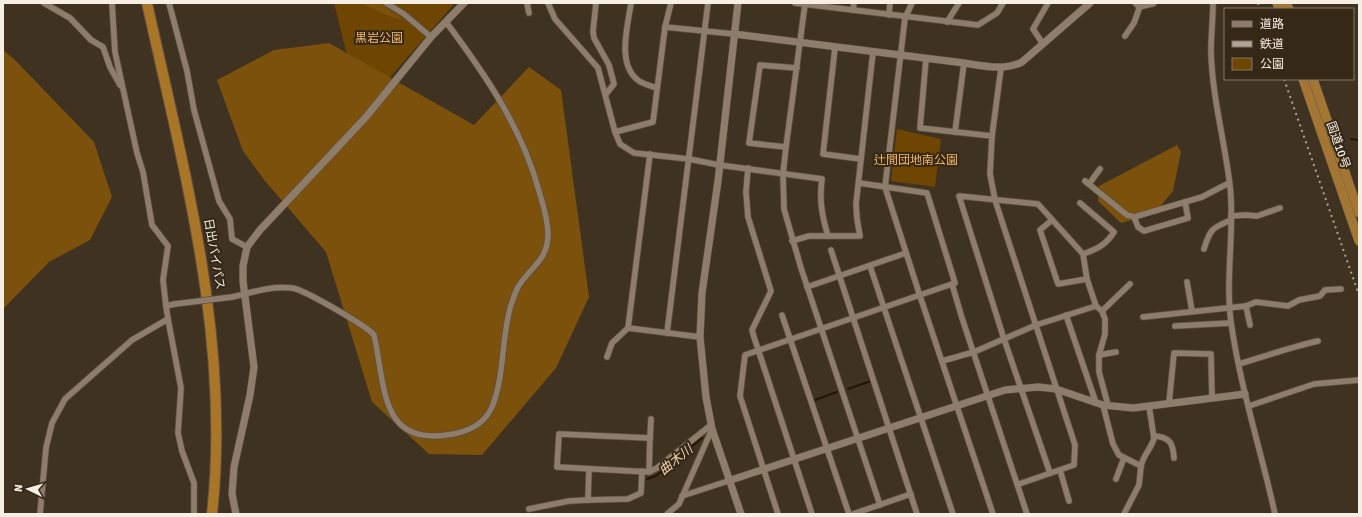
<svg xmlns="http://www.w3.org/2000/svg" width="1362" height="517" font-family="Signika,'Noto Sans JP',sans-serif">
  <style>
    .green { fill: #6e4602 }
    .forest { fill: #7b510c }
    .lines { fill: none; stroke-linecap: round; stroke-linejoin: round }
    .stream { stroke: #251400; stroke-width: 2 }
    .minor-casing { stroke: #5c5042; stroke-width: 7 }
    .tertiary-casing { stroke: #5c5042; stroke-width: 8 }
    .trunk-casing { stroke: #5c5042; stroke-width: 10 }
    .motorway-casing { stroke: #5c5042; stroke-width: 12 }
    .minor { stroke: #8d7d6a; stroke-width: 5.5 }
    .tertiary { stroke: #8d7d6a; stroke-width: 7 }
    .trunk { stroke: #a47634; stroke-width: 9 }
    .motorway { stroke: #a97527; stroke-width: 10 }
    .rail { stroke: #afa498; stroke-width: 2; stroke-dasharray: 2 4; stroke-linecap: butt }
    .minor-bridge-casing { stroke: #5c5042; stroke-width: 7; stroke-linecap: butt }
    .minor-bridge { stroke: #8d7d6a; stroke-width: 5.5 }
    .labels { text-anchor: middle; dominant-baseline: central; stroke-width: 4; stroke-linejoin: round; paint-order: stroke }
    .park-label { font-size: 12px; fill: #f4b869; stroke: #352817 }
    .street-label { font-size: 12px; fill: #f7eee4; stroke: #352817 }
    .water-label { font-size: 13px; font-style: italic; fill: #f4d5b0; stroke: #352817 }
  </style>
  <rect width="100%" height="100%" fill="#3f3221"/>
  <g class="green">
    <path d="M 334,3 L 455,3 L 364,107 L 347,55 Z"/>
    <path d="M 897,129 L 941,139 L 935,187 L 891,181 Z"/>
  </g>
  <g class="forest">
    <path d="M 361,3 L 380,3 L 403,20 L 389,16 Z"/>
    <path d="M 329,43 L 474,125 L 529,67 L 561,90 L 589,297 L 556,368 L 482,455 L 429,454 L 372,402 L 326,252 L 265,181 L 243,151 L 217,80 L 274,50 Z"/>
    <path d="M 3,50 L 14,59 L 94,142 L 112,197 L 90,240 L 49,262 L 3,309 Z"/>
    <path d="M 1177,145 L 1181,152 L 1173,191 L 1154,214 L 1121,223 L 1098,201 L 1099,186 Z"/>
  </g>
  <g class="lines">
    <g class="stream">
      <path d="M 1351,139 L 1359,140"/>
      <path d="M 848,389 L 871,381"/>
      <path d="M 815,400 L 837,392"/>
      <path d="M 647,479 L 656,476 L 702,438"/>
    </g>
    <defs>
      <g id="minor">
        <path d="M 44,3 L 70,18 L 91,40 L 103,47 L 110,67 L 120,85"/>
        <path d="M 112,3 L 115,52 L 137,153 L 143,172 L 152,225 L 168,246 L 163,280 L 166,306"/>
        <path d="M 169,3 L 187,71 L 194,110 L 219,201 L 230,219 L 232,239 L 247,247"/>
        <path d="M 386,3 L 404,14 L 431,37"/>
        <path d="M 527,3 L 529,13"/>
        <path d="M 548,3 L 555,19 L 598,68 L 615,132 L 620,144 L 634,153 L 689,159 L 719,165 L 822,179 C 819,200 822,216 828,236"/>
        <path d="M 596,3 L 593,31 L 594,38 L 609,65 L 614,84 L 606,94"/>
        <path d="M 631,3 C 628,25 616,65 639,81 C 644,84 651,86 656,88"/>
        <path d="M 795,3 L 978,25 L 997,13 L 1003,3"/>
        <path d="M 912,3 L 905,18 L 885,187 L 920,296 L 993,514"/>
        <path d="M 1213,3 C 1213,19 1211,35 1211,51 C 1212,97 1225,142 1230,186 C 1235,231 1225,277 1231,322 C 1240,387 1261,450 1275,514"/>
        <path d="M 805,4 L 786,147 L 783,174 L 784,209 L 801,268 L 880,505"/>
        <path d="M 853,10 L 854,3"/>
        <path d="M 889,15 L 890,3"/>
        <path d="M 947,22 L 959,3"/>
        <path d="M 665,27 L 734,34"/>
        <path d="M 1125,36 L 1134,23 L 1140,6"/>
        <path d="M 1043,44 L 1033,29 L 1048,3"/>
        <path d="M 835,48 L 823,154 L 861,159"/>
        <path d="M 926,59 L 920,128 L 992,136"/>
        <path d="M 1001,68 L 992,136 L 990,174 L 995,200 L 1075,445 L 1074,465 L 1019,484"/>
        <path d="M 615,132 L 653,122 L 665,27 L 671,3"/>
        <path d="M 955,132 L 964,63"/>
        <path d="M 786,147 L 749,143 L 760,65 L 797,68"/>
        <path d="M 650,154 L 628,328 L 700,337"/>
        <path d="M 748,168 L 746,192 L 748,217 L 771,291 L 752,330 L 754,337 L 812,514"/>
        <path d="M 1085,181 L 1127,215 L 1134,217 L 1202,197 L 1229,183"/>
        <path d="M 859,183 L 927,193 L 955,283 L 952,284 L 962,318 L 1027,514"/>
        <path d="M 1089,184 L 1100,169"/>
        <path d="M 1080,203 L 1114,232 C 1106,245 1097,249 1083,254"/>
        <path d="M 1231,216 L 1246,215 L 1257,216 L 1280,208"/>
        <path d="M 1134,217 L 1138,227 L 1144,231 L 1188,218 L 1185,202"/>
        <path d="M 1052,220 L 1040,230 L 1058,284 L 1087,279"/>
        <path d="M 792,241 L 809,236 L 860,236 L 857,219 L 856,204 L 873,52"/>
        <path d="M 1204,249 C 1210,229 1212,228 1231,220"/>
        <path d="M 831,250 L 917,514"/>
        <path d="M 870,266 L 953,514"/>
        <path d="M 1187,282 L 1192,311"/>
        <path d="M 807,287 L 906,253"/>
        <path d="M 232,297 C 255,292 268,286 292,288 C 303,289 367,326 374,335 C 386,387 379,448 453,434 C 469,431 485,423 492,407 C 505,375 501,338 511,305 C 513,300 515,292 518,287 C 530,267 548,261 548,234 C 548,219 543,205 539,191 C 522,128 485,74 446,22"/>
        <path d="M 1246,306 L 1256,302 L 1288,306 L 1299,300 L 1320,296 L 1325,290 L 1341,289"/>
        <path d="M 1102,311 L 1130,284"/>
        <path d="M 782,315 L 849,514"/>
        <path d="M 1066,315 L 1096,403"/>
        <path d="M 1143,317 L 1246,306 L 1250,325"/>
        <path d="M 168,319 L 181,388 L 178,433 L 182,451 L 194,483 L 194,514"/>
        <path d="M 1175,326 L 1231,323"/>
        <path d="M 667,333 L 708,3"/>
        <path d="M 1099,355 L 1116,352"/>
        <path d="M 607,357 L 612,343 L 628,328"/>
        <path d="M 942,361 L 974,352 L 1036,325 L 1096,306"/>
        <path d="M 1239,364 C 1266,356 1291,347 1318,341"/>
        <path d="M 1169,403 L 1174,353 L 1211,354 L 1212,398"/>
        <path d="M 1103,405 L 1113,444 L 1119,455 L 1141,466 L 1139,485 L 1124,514"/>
        <path d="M 1249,406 L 1314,384 L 1359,380"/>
        <path d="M 1154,436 C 1170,437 1173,443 1174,458"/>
        <path d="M 650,438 L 651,419"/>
        <path d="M 1141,466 C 1143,455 1152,448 1154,438 L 1149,406"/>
        <path d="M 589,469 L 588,500 L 628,499 L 641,493 L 642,471"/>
        <path d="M 1060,470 L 1069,501"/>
        <path d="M 649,472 L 650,438 L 559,434 L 557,467 L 649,472 L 657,468 L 711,425"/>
        <path d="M 1050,473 L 1004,339 L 959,196 L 1038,204 L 1083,254 L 1087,279 L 1096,306 L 1102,311 L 1105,319 L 1105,334 L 1099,355 L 1099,372 L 1108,405"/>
        <path d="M 1116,479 L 1124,458"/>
        <path d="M 682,496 L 731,480"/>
        <path d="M 529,509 L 569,501 L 588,500"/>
        <path d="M 40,514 L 46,448 L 52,423 L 65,399 L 132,340 L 168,319 L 166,306 L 175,304"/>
        <path d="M 667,514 L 679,504 L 712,429"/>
        <path d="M 778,514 L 740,396 L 745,355 L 952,284"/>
        <path d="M 853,514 L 911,494"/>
      </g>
      <g id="tertiary">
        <path d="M 738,3 L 718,181 L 702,293 L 700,337 L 706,397 L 712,429 L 741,514"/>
        <path d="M 1136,3 L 1140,6 L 1153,3"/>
        <path d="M 734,34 L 964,63 C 984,66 1004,71 1022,62 L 1090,3"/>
        <path d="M 731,480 L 1005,390 L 1038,387 L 1056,389 L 1103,405 L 1133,408 L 1245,394"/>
        <path d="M 236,514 L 232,494 L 234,467 L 250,395 L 254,367 L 243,281 L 243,266 L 247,247 L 260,230 L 366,117 L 431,37 L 464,3"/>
      </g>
      <g id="trunk">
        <path d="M 1277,3 L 1279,9"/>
        <path d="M 1286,3 L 1289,9"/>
        <path d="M 1303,79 L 1359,241"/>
        <path d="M 1313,79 L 1359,213"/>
      </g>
      <path id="motorway" d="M 147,3 C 184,171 231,340 212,514"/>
    </defs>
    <use href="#minor" class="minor-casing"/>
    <use href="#tertiary" class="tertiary-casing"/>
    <use href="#trunk" class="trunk-casing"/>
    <use href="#motorway" class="motorway-casing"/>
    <use href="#minor" class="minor"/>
    <use href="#tertiary" class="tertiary"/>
    <use href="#trunk" class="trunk"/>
    <use href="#motorway" class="motorway"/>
    <g class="rail">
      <path d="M 1258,3 L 1260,9"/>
      <path d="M 1284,79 L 1359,295"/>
    </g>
    <defs>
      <path id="minor-bridge" d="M 175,304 L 232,297"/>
    </defs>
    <use href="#minor-bridge" class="minor-bridge-casing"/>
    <use href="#minor-bridge" class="minor-bridge"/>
  </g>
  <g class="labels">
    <g class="park-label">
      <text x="379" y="38">黒岩公園</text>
      <text x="916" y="160">辻間団地南公園</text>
    </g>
    <g class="street-label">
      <text transform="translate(1338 145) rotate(71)">国道10号</text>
      <text transform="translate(214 254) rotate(80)">日出バイパス</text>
    </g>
    <g class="water-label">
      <text transform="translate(676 460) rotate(-39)">曲木川</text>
    </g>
  </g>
  <rect width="1362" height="517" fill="none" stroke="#f7eee4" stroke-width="8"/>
  <rect x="1224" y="8" width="130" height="72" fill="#352817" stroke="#837769"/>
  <rect x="1232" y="21" width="20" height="6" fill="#8d7d6a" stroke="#837769"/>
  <text x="1260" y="28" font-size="12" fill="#f7eee4">道路</text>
  <rect x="1232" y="41" width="20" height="6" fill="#afa498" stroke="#837769"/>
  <text x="1260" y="48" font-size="12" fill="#f7eee4">鉄道</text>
  <rect x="1232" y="58" width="20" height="12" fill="#6e4602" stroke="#837769"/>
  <text x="1260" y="68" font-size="12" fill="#f7eee4">公園</text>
  <g transform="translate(28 489) rotate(275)" stroke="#352817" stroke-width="3" paint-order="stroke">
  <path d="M0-3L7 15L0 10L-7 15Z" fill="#f7eee4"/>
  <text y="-6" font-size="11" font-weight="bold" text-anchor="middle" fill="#f7eee4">N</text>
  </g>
</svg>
